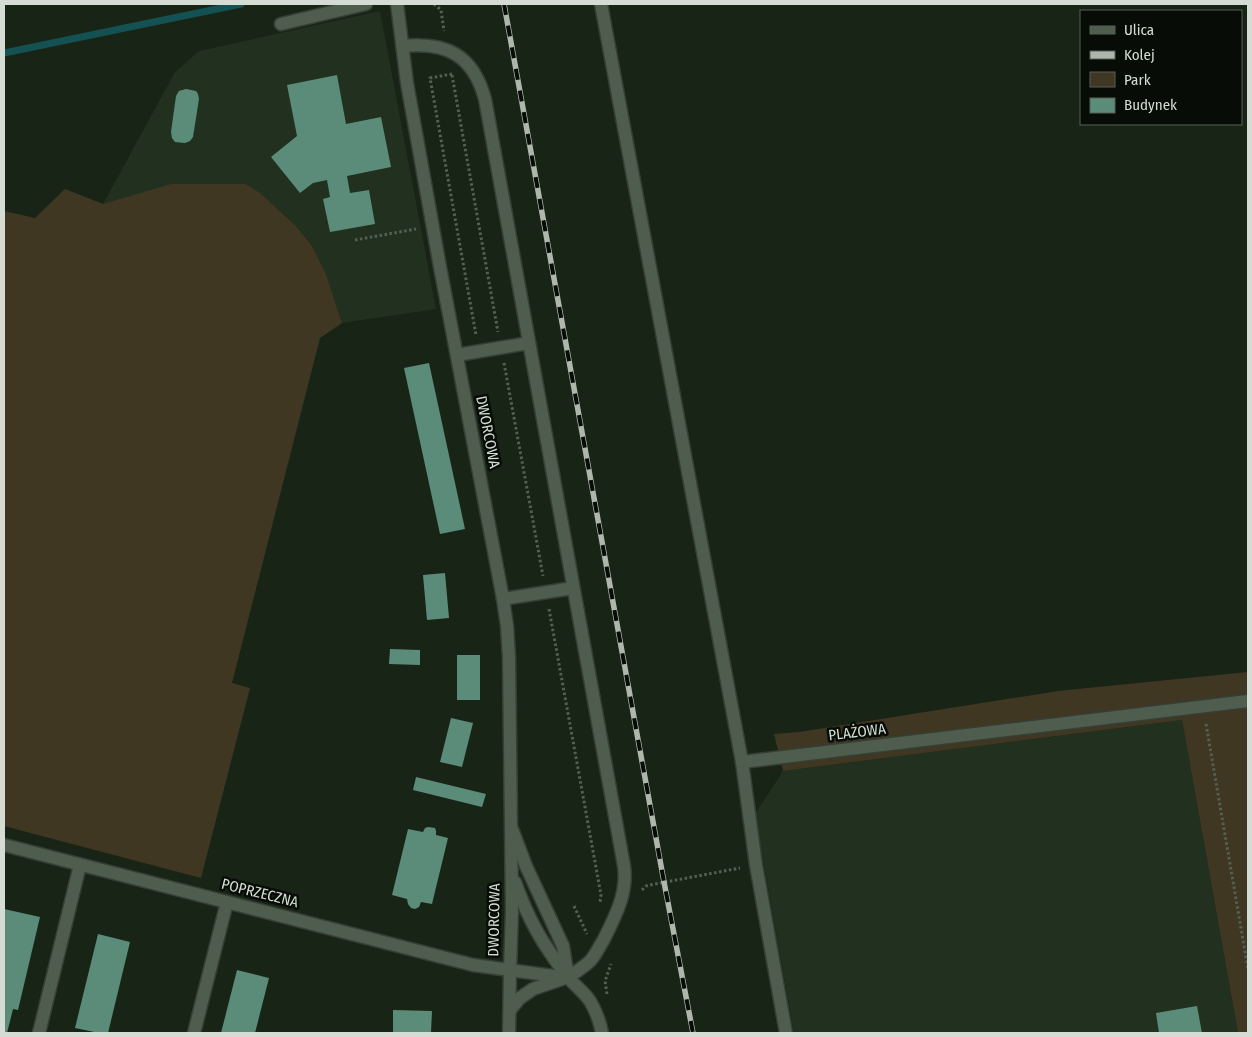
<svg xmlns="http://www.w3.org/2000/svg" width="1252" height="1037" font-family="'Fira Sans Condensed',sans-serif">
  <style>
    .built { fill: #21301f }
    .green { fill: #403722 }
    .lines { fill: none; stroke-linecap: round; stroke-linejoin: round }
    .stream { stroke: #145152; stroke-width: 7 }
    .building { fill: #5b8c7a }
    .lane-casing { stroke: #363f35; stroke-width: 15 }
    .street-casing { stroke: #363f35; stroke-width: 15 }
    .path { stroke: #556054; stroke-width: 3; stroke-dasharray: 2.5 2.5; stroke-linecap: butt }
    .lane { stroke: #4f5d4e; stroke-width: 12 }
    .street { stroke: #4f5d4e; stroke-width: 12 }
    .rail-casing { stroke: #afb7ad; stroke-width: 5.5 }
    .rail { stroke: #070c06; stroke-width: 4; stroke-dasharray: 11; stroke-linecap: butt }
    .labels { text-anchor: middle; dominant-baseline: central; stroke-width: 5; stroke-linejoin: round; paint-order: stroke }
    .street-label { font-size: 15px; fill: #d4dcd3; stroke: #070c06 }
  </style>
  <rect width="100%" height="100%" fill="#182416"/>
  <g class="built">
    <path d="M 380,11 L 436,309 L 342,323 L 326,274 L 312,246 L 296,226 L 275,207 L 103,204 L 175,72 L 199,51 Z"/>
    <path d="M 1182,720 L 1238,1033 L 794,1033 L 755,814 L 783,771 Z"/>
  </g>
  <g class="green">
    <path d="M 171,184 L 245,184 L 260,193 L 296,226 L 312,246 L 326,274 L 342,323 L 320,338 L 232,683 L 250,688 L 201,878 L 4,826 L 4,211 L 35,218 L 65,189 L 103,204 Z"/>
    <path d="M 1248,672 L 1248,1033 L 1238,1033 L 1182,720 L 783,771 L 774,734 L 799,732 L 1058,691 Z"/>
  </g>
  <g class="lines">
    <path class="stream" d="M 4,53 L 241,4"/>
  </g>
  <g class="building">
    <path d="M 337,75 L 346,124 L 381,117 L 391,167 L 347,176 L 350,193 L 369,190 L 375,224 L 330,232 L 323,199 L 330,197 L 327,180 L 313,183 L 300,193 L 271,157 L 297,136 L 287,85 Z"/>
    <path d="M 186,89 L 196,91 L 198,94 L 199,99 L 193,137 L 190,141 L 185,143 L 175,142 L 172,138 L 171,132 L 176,96 L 179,91 Z"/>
    <path d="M 429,363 L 465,529 L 440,534 L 404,368 Z"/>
    <path d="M 445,573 L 449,618 L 427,620 L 423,575 Z"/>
    <path d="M 390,649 L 420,650 L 420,665 L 389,664 Z"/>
    <rect x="457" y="655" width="23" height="45"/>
    <path d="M 451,718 L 473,723 L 462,767 L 440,762 Z"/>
    <path d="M 416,777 L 486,794 L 482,807 L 413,790 Z"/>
    <path d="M 428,827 L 435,828 L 436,831 L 436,835 L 448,838 L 432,904 L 421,902 L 419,907 L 415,909 L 411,908 L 408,904 L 407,899 L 392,895 L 408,829 L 423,832 L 425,828 Z"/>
    <path d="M 4,909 L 40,917 L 18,1010 L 13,1009 L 7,1033 L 4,1033 Z"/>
    <path d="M 98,934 L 130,942 L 108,1033 L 99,1033 L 75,1028 Z"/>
    <path d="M 237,970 L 269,978 L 255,1033 L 221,1033 Z"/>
    <path d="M 1197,1006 L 1202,1033 L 1159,1033 L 1156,1013 Z"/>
    <path d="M 393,1010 L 432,1011 L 431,1033 L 393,1033 Z"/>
  </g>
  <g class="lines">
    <defs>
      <g id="lane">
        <path d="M 281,24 L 366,4"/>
        <path d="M 403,46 C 447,42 473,55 485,99 L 624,866 C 628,893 615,917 603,941 C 599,947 595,956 590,961 C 584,967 575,972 568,978 L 563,946 L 526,866 L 512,829"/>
        <path d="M 457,355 L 529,343"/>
        <path d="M 503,599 L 573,588"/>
        <path d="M 39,1033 L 80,865"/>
        <path d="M 194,1033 L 227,902"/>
      </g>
      <g id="street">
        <path d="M 397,4 L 407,83 L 414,122 L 440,267 L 503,599 L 507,626 L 509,657 L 512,912 L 510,970 L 509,1033"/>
        <path d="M 601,4 L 742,762 L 756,865 L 786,1033"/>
        <path d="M 742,762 L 1248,701"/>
        <path d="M 4,845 L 473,965 L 568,978"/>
        <path d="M 515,882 C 528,919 543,945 567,976 C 574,985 584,992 590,1001 C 596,1011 600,1022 602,1033"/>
        <path d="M 510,1010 L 520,998 L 533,989 L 565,978"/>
      </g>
    </defs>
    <use href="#lane" class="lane-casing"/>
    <use href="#street" class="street-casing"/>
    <g class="path">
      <path d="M 434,4 L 441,10 L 444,31"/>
      <path d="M 452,74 L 430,78 L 476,335"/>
      <path d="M 452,75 L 498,332"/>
      <path d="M 355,240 L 416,229"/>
      <path d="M 504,363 L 543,576"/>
      <path d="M 549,609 L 601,895 L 600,903"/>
      <path d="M 1206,724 L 1248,969"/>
      <path d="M 642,890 L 646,886 L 650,885 L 740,868"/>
      <path d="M 574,906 L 587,934"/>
      <path d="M 607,994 L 605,981 L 611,964"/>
    </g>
    <use href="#lane" class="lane"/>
    <use href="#street" class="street"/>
    <defs>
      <path id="rail" d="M 504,4 L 664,882 L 693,1033"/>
    </defs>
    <use href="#rail" class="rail-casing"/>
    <use href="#rail" class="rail"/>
  </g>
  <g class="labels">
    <g class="street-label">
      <text transform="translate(488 432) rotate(79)">DWORCOWA</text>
      <text transform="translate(857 732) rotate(-7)">PLAŻOWA</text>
      <text transform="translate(260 893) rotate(14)">POPRZECZNA</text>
      <text transform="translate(494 920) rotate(-89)">DWORCOWA</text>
    </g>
  </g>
  <rect width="1252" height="1037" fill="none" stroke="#d4dcd3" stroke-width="10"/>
  <rect x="1080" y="10" width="162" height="115" fill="#070c06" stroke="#595f58"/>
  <rect x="1090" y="26" width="25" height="8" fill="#4f5d4e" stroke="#595f58"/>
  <text x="1124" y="35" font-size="15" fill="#d4dcd3">Ulica</text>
  <rect x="1090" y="51" width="25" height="8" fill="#afb7ad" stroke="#595f58"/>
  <text x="1124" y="60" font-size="15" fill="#d4dcd3">Kolej</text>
  <rect x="1090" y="72" width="25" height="15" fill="#403722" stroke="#595f58"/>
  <text x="1124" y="85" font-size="15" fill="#d4dcd3">Park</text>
  <rect x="1090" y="98" width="25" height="15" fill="#5b8c7a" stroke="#595f58"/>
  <text x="1124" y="110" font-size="15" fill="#d4dcd3">Budynek</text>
</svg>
